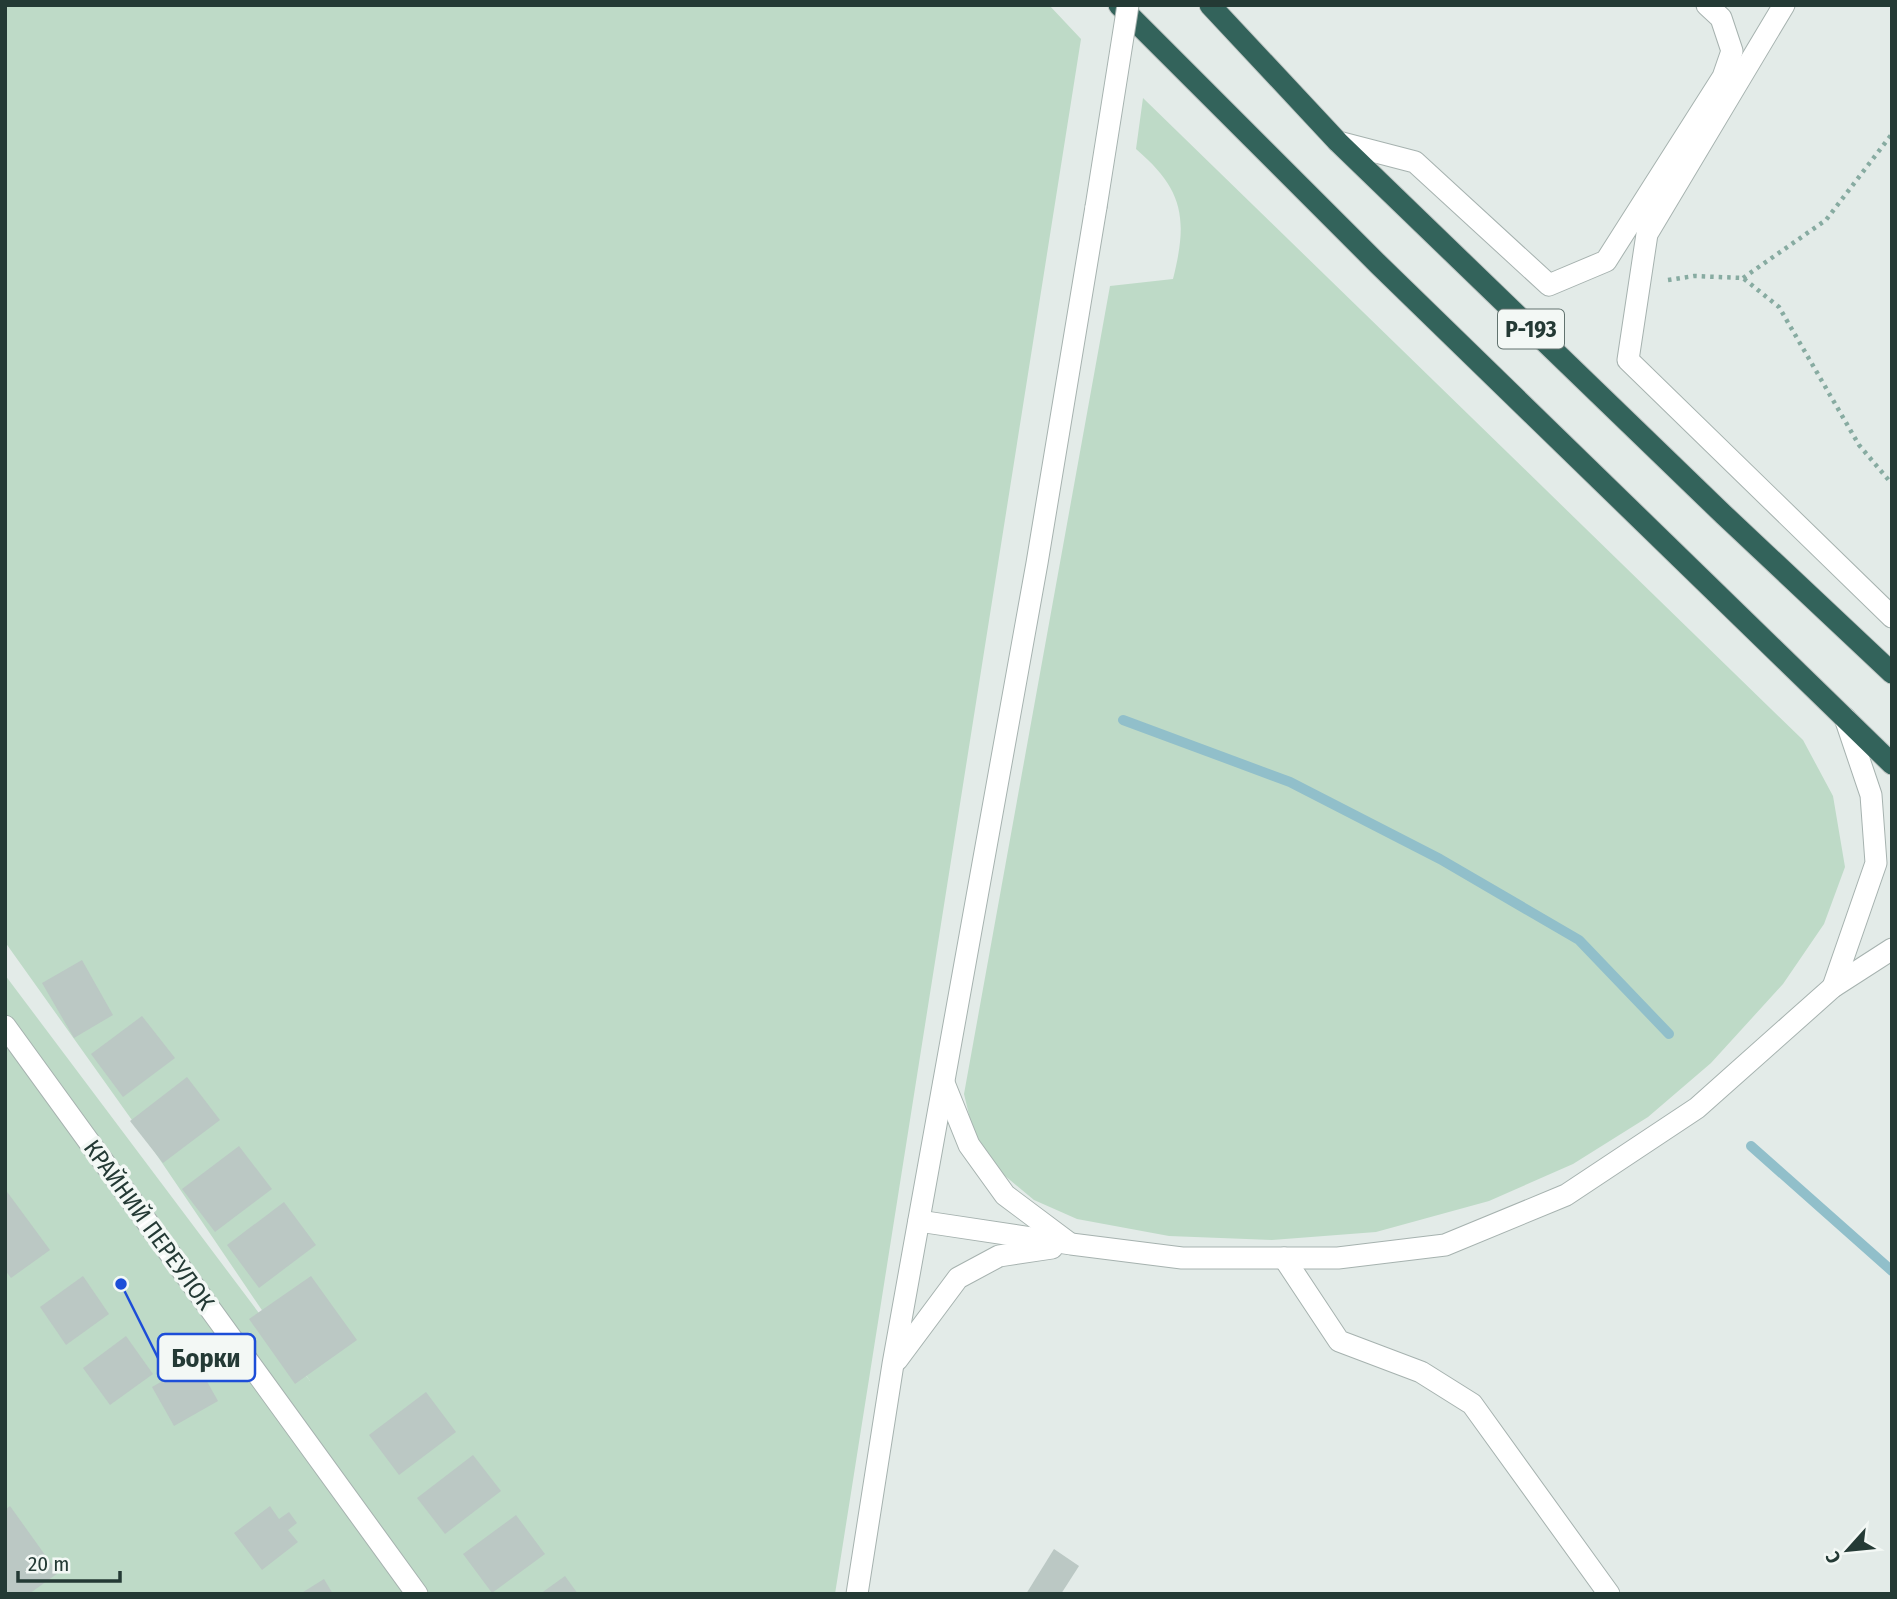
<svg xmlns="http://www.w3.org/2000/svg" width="1897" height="1599" font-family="'Fira Sans Condensed',sans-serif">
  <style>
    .green { fill: #bedac7 }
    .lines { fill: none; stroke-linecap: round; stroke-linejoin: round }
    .stream { stroke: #91bfca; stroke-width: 10 }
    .building { fill: #bbc8c4 }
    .minor-casing { stroke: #a6b2af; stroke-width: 23 }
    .highway-casing { stroke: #c2c8c6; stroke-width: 23 }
    .path { stroke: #87aba1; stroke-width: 4.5; stroke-dasharray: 3.5 5; stroke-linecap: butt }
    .minor { stroke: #fff; stroke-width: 21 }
    .highway { stroke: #33635b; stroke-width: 21 }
    .minor-bridge-casing { stroke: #a6b2af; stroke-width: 23; stroke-linecap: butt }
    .minor-bridge { stroke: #fff; stroke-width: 21 }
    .labels { text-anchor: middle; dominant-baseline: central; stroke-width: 7; stroke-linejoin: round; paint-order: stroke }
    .shield { fill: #f3f8f5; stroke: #62736f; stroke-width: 2 }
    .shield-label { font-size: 23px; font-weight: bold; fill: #243a35 }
    .street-label { font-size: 24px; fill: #243a35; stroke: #f3f8f5 }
    .leader { fill: none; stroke: #1d4ed8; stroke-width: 2.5 }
    .callout-dot { fill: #1d4ed8; stroke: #f3f8f5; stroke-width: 2.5 }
    .callout { fill: #f3f8f5; stroke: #1d4ed8; stroke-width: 2.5 }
    .callout-label { font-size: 26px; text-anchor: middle; font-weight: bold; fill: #243a35 }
  </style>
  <rect width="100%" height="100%" fill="#e3ebe8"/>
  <g class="green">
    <path d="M 5,5 L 1049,5 L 1081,39 L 835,1594 L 5,1594 L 5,975 L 310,1381 L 154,1151 L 5,942 Z"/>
    <path d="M 1143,98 L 1803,740 L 1833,796 L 1845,867 L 1824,924 L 1783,984 L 1711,1063 L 1648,1117 L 1573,1164 L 1489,1201 L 1376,1232 L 1272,1240 L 1169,1236 L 1077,1219 L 1034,1200 L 1004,1175 L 984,1152 L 971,1123 L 964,1094 L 1110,286 L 1173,279 C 1188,219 1184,190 1136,149 Z"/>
  </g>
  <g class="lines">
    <g class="stream">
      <path d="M 1123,720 L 1290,782 L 1440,859 L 1579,940 L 1669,1034"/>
      <path d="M 1751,1146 L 1892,1271"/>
    </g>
  </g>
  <g class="building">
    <path d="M 82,960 L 113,1015 L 74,1038 L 42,983 Z"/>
    <path d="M 142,1016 L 175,1058 L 123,1097 L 91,1054 Z"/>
    <path d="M 187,1077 L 220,1120 L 163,1163 L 130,1121 Z"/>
    <path d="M 239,1146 L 272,1189 L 215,1232 L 182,1189 Z"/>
    <path d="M 5,1189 L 50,1250 L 11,1278 L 5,1270 Z"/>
    <path d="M 284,1202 L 316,1245 L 259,1288 L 227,1245 Z"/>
    <path d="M 83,1276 L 109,1314 L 66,1345 L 40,1307 Z"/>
    <path d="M 311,1276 L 357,1340 L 295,1384 L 249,1319 Z"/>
    <path d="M 126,1336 L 153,1374 L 110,1405 L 83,1368 Z"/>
    <path d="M 196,1362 L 218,1401 L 174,1426 L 152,1387 Z"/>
    <path d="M 426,1392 L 456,1432 L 399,1475 L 369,1435 Z"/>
    <path d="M 473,1455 L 501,1491 L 445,1534 L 417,1498 Z"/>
    <path d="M 10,1506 L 58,1573 L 29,1594 L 5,1594 L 5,1510 Z"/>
    <path d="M 270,1506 L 279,1519 L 289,1512 L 297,1523 L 288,1530 L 298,1542 L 262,1570 L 234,1533 Z"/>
    <path d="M 516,1515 L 545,1554 L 492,1593 L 463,1554 Z"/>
    <path d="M 1054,1549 L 1079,1566 L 1061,1594 L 1026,1594 Z"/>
    <path d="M 565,1576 L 578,1594 L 540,1594 Z"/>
    <path d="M 324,1579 L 333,1594 L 300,1594 Z"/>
  </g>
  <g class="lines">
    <defs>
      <g id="minor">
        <path d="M 1784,5 L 1647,234 L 1628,360 L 1892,617"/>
        <path d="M 1338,142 L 1415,162 L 1549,285 L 1606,261 L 1723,77 L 1732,51 L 1721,18 L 1707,5"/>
        <path d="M 1833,987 L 1876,863 L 1871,795 L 1845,718"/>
        <path d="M 5,1026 L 417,1594"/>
        <path d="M 944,1083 L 969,1145 L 1005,1195 L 1069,1243"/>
        <path d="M 919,1221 L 1071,1244 L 1182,1258 L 1338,1258 L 1445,1245 L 1566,1195 L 1697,1108 L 1833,987 L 1892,949"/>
        <path d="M 1284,1258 L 1339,1341 L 1421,1372 L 1472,1404 L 1609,1594"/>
        <path d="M 897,1360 L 958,1278 L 999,1256 L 1052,1248"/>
        <path d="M 857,1594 L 893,1364 L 1037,563 L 1096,207"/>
      </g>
      <g id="highway">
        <path d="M 1119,5 L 1379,265 L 1892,764"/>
        <path d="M 1210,5 L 1338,142 L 1724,515 L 1892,673"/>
      </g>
    </defs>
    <use href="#minor" class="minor-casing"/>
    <use href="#highway" class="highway-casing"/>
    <g class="path">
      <path d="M 1743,278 L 1826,220 L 1892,134"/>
      <path d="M 1668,280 L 1694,276 L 1743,278 L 1779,307 L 1859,445 L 1892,484"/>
    </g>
    <use href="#minor" class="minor"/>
    <use href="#highway" class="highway"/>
    <defs>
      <path id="minor-bridge" d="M 1096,207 L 1128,5"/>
    </defs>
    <use href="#minor-bridge" class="minor-bridge-casing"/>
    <use href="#minor-bridge" class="minor-bridge"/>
  </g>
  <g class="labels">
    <rect class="shield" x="1498" y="309.5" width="66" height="39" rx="5"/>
    <g class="shield-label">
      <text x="1531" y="329">Р-193</text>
    </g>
    <g class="street-label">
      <text transform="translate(149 1225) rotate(54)">КРАЙНИЙ ПЕРЕУЛОК</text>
    </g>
  </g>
  <path class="leader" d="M121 1284L158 1358"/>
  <circle class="callout-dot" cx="121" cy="1284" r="7"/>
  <rect class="callout" x="158" y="1334" width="97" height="47" rx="7"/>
  <g class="callout-label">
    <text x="206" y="1367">Борки</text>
  </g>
  <rect width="1897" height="1599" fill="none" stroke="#243a35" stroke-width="14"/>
  <g transform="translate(1848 1550) rotate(243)" stroke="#f3f8f5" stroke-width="5" paint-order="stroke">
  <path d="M0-5L12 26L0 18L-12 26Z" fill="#243a35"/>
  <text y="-10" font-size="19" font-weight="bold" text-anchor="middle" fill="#243a35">С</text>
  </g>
  <path d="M18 1571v10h102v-10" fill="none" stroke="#243a35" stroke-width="3.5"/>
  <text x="28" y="1571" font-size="21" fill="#243a35" stroke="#f3f8f5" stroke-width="5" paint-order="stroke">20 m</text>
</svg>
